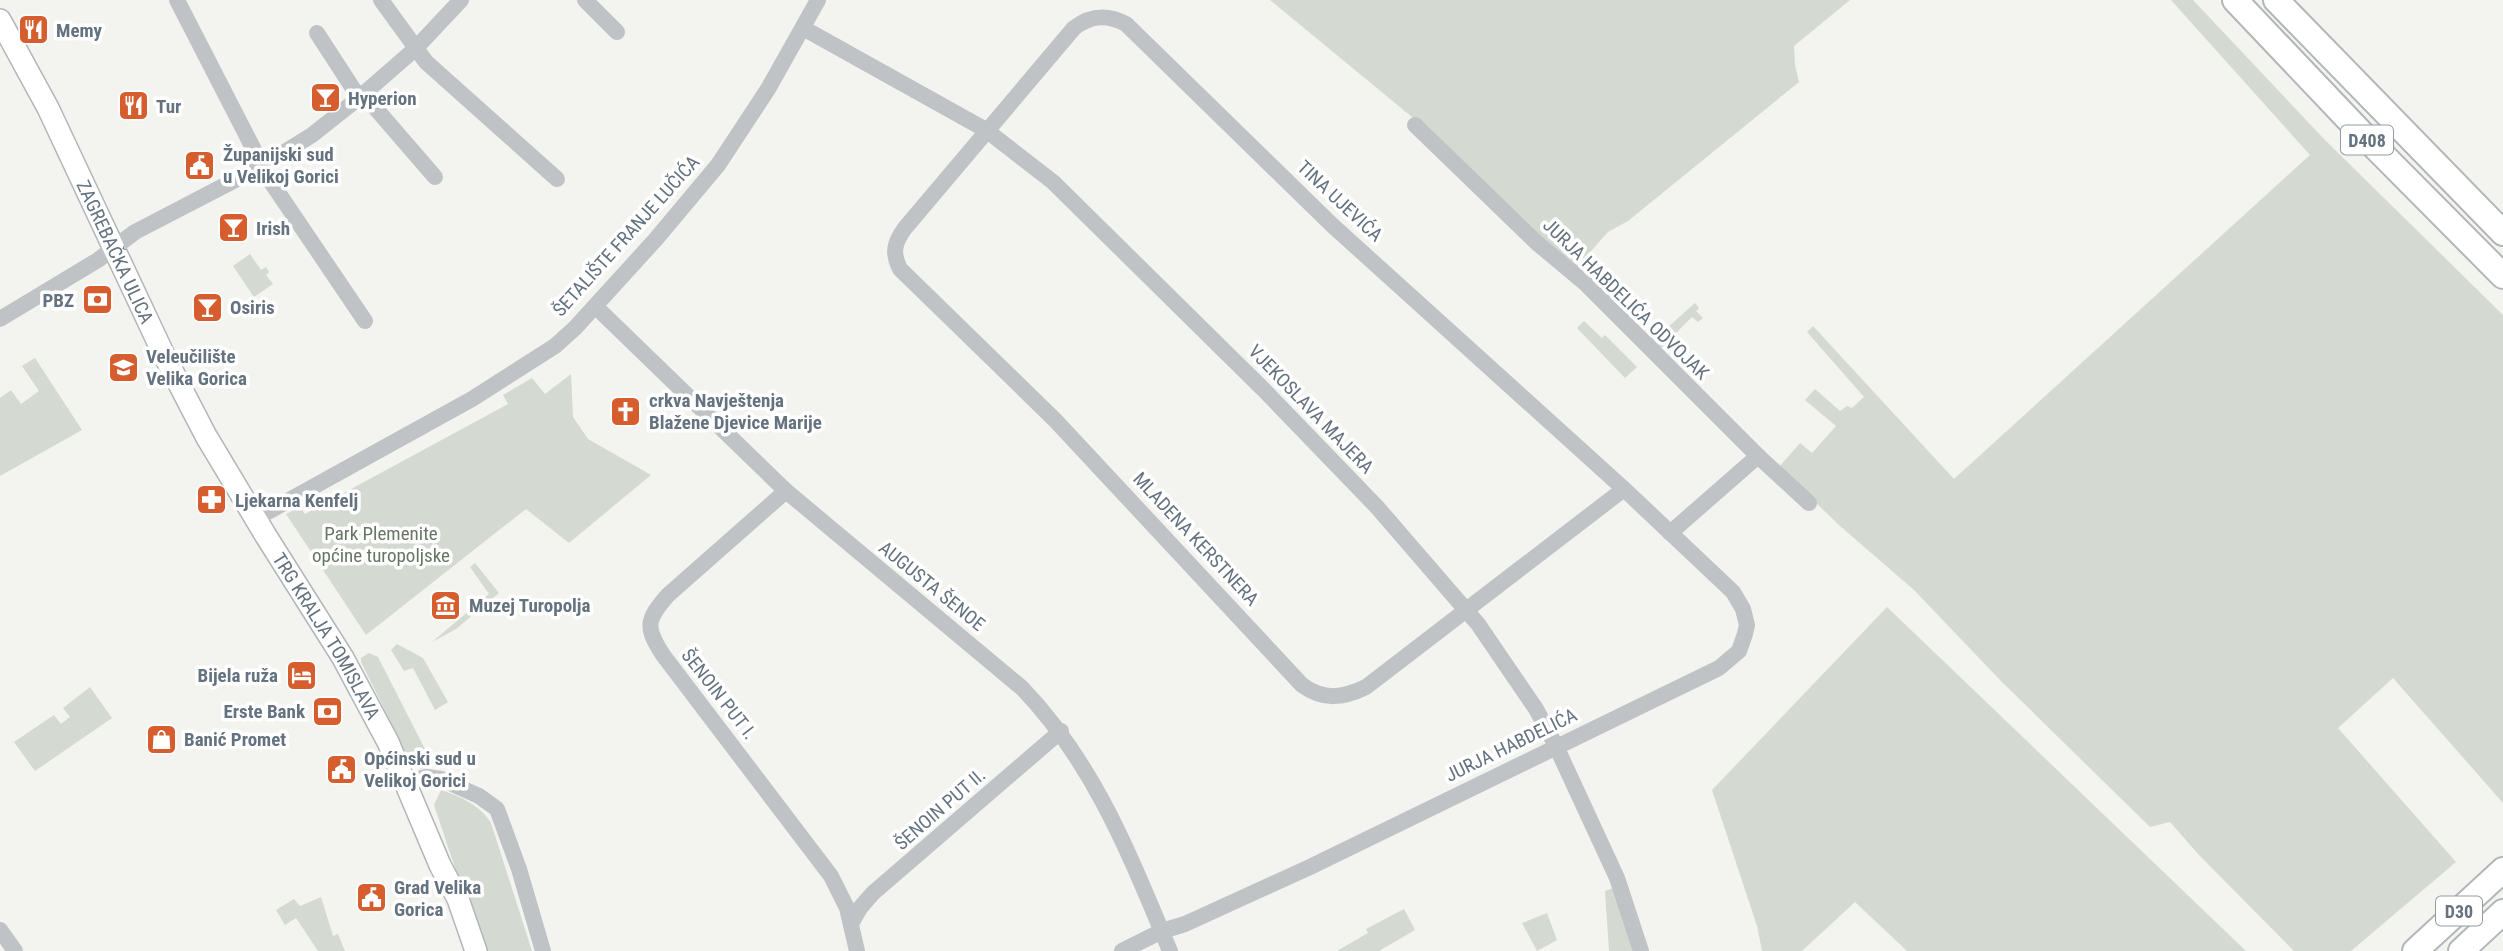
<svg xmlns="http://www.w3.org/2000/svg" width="2503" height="951" font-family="'Roboto Condensed',sans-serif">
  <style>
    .green { fill: #d4dad1 }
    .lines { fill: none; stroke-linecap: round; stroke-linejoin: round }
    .secondary-casing { stroke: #b2b6ba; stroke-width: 24 }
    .primary-casing { stroke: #b3b6b9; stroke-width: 28 }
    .street { stroke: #bfc3c6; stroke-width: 16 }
    .secondary { stroke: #fff; stroke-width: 21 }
    .primary { stroke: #fff; stroke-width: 24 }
    .labels { text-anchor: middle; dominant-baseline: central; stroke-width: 7; stroke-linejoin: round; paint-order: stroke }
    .shield { fill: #fff; stroke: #939ca5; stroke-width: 2 }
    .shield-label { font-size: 18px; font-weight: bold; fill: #65727f }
    .poi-label { font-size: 19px; font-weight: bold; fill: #65727f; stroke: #fff; text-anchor: start }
    .street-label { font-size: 19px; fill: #65727f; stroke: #fff }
    .park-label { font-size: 19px; fill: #667663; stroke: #fff }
  </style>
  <rect width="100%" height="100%" fill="#f3f3f0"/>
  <g class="green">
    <path d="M 1270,0 L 1850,0 L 1794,46 L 1795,65 L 1799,82 L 1628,221 L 1608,232 L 1576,268 L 1541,239 L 1418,122 Z"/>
    <path d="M 2171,0 L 2193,0 L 2325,140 L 2503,315 L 2503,803 L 2393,678 L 2338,728 L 2456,862 L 2351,951 L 2294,951 L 2199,855 L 2170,822 L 2150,827 L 2001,681 L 1914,590 L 1840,526 L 1779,467 L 1800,443 L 1812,453 L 1836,426 L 1805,400 L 1815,389 L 1840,411 L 1847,406 L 1852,408 L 1864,397 L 1807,332 L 1813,326 L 1954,479 L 2310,155 Z"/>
    <path d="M 250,254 L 261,270 L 266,267 L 269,272 L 266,275 L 273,284 L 254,297 L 233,266 Z"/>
    <path d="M 1695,303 L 1699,308 L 1696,311 L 1703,318 L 1698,322 L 1692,317 L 1660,349 L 1649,340 L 1654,335 L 1657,337 Z"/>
    <path d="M 1584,321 L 1602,338 L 1605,335 L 1637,367 L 1625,378 L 1577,328 Z"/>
    <path d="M 35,358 L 82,430 L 0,476 L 0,398 L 11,390 L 21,404 L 39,391 L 22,366 Z"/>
    <path d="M 571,374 L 573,417 L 588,439 L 651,475 L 569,543 L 526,509 L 366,635 L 286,514 L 300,507 L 305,514 L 508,404 L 503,395 L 532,378 L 545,394 Z"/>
    <path d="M 475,563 L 499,593 L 456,629 L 432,642 L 489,594 L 470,567 Z"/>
    <path d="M 1887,607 L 2246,951 L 1907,951 L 1855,902 L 1802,951 L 1762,951 L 1757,926 L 1712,790 Z"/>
    <path d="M 397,644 L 423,658 L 448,702 L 435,710 L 413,668 L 404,671 L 391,650 Z"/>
    <path d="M 369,653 L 378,657 L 429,757 L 428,769 L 421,769 L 412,765 L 361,662 L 361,658 Z"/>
    <path d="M 90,687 L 112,718 L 35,771 L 14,742 L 54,715 L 61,724 L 70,717 L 63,708 Z"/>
    <path d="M 441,790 C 460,796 481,806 491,823 L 532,951 L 483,951 L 434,805 Z"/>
    <path d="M 1616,887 L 1635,951 L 1609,951 L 1605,891 Z"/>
    <path d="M 321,897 L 333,936 L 338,934 L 345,951 L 318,951 L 296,918 L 285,925 L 276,910 L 294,899 L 300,906 Z"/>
    <path d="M 1404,909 L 1415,930 L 1379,951 L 1337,951 L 1368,933 L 1366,929 Z"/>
    <path d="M 1547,913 L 1557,940 L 1537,951 L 1522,923 Z"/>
  </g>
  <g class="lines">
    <defs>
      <g id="secondary">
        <path id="s1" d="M 0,20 L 48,108 L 163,353 L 206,436 L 266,536 L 343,658 L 388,742 L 440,865 L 458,899 L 476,951"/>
      </g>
      <g id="primary">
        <path d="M 2235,0 L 2367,139 L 2503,276"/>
        <path d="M 2276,0 L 2503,233"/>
        <path d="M 2415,951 L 2503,870"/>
        <path d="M 2461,951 L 2503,912"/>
      </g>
    </defs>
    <use href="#secondary" class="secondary-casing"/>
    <use href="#primary" class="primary-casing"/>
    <g class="street">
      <path d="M 177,0 L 269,179 L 365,321"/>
      <path d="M 381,0 L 426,62 L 557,179"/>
      <path d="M 585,0 L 617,32"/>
      <path d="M 803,28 L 986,130 L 1053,182 L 1264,390 L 1377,507 L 1478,624 L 1536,709 L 1556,746 L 1617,878 L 1641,951"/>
      <path d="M 317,33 L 354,90 L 371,103 L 435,177"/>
      <path d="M 1415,125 L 1537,243 L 1585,283 L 1758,456 L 1809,503"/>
      <path d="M 596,307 L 786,491 L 1022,688 C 1095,764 1130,856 1170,951"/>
      <path d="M 0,319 L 98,260 L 135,232 L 262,166 L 312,135 L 360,97 L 415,49 L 461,0"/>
      <path d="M 786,491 L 668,595 C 646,620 645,627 663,655 L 831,876 L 847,908 L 857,951"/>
      <path d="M 255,519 L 472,399 L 555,346 L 575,328 L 656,239 L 718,165 L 768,89 L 818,0"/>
      <path d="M 1670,533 L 1758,456"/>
      <path d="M 407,782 L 426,777 L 441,779 L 479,796 L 497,809 L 519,869 L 543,951"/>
      <path d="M 852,922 L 860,908 L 873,893 L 1061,731"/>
      <path d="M 0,930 L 15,951"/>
      <path d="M 1122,951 L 1162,931 L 1185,924 L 1310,867 L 1719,668 L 1739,651 L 1745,634 L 1747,625 L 1743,609 L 1733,592 L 1624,489 L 1332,225 L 1126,24 C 1107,14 1091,15 1074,28 L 905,228 C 894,243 892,253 900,269 L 1055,420 L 1302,685 C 1324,701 1343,698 1366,687 L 1624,489"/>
    </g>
    <use href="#secondary" class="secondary"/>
    <use href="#primary" class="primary"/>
  </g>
  <defs>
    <symbol id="restaurant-square" viewBox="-11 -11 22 22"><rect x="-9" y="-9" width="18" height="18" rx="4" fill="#d55d2e" stroke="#fff"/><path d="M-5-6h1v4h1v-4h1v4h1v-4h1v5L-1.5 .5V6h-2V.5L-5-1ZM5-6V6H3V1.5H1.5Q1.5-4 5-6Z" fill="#fff"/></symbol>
    <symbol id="bar-square" viewBox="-11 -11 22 22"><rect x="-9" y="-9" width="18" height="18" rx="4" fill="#d55d2e" stroke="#fff"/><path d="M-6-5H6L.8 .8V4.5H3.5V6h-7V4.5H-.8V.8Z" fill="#fff"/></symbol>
    <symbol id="civic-square" viewBox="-11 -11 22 22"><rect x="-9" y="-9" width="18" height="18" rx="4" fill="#d55d2e" stroke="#fff"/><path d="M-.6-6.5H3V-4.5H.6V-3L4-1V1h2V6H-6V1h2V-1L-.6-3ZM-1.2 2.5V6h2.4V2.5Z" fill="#fff"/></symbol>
    <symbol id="bank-square" viewBox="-11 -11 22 22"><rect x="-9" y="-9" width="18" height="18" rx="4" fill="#d55d2e" stroke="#fff"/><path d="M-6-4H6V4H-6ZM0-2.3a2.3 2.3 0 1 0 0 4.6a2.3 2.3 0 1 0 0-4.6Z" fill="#fff"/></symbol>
    <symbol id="university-square" viewBox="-11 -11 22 22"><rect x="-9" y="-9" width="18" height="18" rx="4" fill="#d55d2e" stroke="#fff"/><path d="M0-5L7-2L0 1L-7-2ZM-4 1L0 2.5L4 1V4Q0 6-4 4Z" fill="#fff"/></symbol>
    <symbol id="church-square" viewBox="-11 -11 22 22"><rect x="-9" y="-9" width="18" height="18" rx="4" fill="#d55d2e" stroke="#fff"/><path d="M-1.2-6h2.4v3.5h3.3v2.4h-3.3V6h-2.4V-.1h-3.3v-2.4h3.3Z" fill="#fff"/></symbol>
    <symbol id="pharmacy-square" viewBox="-11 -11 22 22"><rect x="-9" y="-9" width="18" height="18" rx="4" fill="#d55d2e" stroke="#fff"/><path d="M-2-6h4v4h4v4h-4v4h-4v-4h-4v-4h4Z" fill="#fff"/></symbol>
    <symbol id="museum-square" viewBox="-11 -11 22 22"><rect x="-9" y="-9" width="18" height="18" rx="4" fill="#d55d2e" stroke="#fff"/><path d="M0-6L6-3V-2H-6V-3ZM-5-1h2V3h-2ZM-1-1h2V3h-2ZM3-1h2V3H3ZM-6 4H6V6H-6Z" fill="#fff"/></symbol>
    <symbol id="hotel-square" viewBox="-11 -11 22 22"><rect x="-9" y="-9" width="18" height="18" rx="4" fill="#d55d2e" stroke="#fff"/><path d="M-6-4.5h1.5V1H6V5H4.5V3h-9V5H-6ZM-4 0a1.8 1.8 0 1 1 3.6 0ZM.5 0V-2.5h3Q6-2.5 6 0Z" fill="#fff"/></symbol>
    <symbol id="shop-square" viewBox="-11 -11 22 22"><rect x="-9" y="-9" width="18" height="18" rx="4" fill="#d55d2e" stroke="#fff"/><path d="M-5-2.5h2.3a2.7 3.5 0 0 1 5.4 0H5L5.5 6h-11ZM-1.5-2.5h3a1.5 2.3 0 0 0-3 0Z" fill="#fff"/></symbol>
  </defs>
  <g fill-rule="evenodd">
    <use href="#restaurant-square" x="16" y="12" width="35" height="35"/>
    <use href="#bar-square" x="308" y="80" width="35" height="35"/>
    <use href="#restaurant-square" x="116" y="88" width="35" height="35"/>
    <use href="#civic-square" x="182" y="148" width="35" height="35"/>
    <use href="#bar-square" x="216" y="210" width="35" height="35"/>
    <use href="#bank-square" x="80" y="282" width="35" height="35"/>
    <use href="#bar-square" x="190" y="290" width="35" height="35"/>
    <use href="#university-square" x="106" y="350" width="35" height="35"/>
    <use href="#church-square" x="608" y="394" width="35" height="35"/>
    <use href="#pharmacy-square" x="194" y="482" width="35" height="35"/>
    <use href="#museum-square" x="428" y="588" width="35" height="35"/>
    <use href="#hotel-square" x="284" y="658" width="35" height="35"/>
    <use href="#bank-square" x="310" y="694" width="35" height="35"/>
    <use href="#shop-square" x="144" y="722" width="35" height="35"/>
    <use href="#civic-square" x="324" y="752" width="35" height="35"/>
    <use href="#civic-square" x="354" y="880" width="35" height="35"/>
  </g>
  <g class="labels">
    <g class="shield">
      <rect x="2341" y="125.5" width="52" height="29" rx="5"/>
      <rect x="2436" y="896.5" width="46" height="29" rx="5"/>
    </g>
    <g class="shield-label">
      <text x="2367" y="140">D408</text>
      <text x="2459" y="911">D30</text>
    </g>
    <g class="poi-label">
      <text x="56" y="30">Memy</text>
      <text x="348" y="98">Hyperion</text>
      <text x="156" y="106">Tur</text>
      <text x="223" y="154">Županijski sud<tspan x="223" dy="22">u Velikoj Gorici</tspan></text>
      <text x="256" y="228">Irish</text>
      <text x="74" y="300" text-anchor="end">PBZ</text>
      <text x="230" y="307">Osiris</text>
      <text x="146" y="356">Veleučilište<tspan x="146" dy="22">Velika Gorica</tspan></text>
      <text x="649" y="400">crkva Navještenja<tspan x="649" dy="22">Blažene Djevice Marije</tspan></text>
      <text x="235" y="500">Ljekarna Kenfelj</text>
      <text x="469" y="605">Muzej Turopolja</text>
      <text x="278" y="675" text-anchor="end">Bijela ruža</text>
      <text x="305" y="711" text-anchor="end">Erste Bank</text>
      <text x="184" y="739">Banić Promet</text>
      <text x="364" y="758">Općinski sud u<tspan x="364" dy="22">Velikoj Gorici</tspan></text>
      <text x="394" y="887">Grad Velika<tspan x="394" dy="22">Gorica</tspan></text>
    </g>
    <g class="street-label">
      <text transform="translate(1340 201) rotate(43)">TINA UJEVIĆA</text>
      <text transform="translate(626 236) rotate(-48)">ŠETALIŠTE FRANJE LUČIĆA</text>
      <text stroke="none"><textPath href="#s1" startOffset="259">ZAGREBAČKA ULICA</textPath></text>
      <text transform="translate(1626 299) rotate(44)">JURJA HABDELIĆA ODVOJAK</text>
      <text transform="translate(1311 409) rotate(46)">VJEKOSLAVA MAJERA</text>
      <text transform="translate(1196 539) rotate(47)">MLADENA KERSTNERA</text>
      <text transform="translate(932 586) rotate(39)">AUGUSTA ŠENOE</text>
      <text stroke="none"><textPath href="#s1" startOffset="698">TRG KRALJA TOMISLAVA</textPath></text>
      <text transform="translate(719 694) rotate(52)">ŠENOIN PUT I.</text>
      <text transform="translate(1511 745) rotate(-26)">JURJA HABDELIĆA</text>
      <text transform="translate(940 809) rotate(-41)">ŠENOIN PUT II.</text>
    </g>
    <g class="park-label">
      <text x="381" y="533">Park Plemenite<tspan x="381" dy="22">općine turopoljske</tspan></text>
    </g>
  </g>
</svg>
